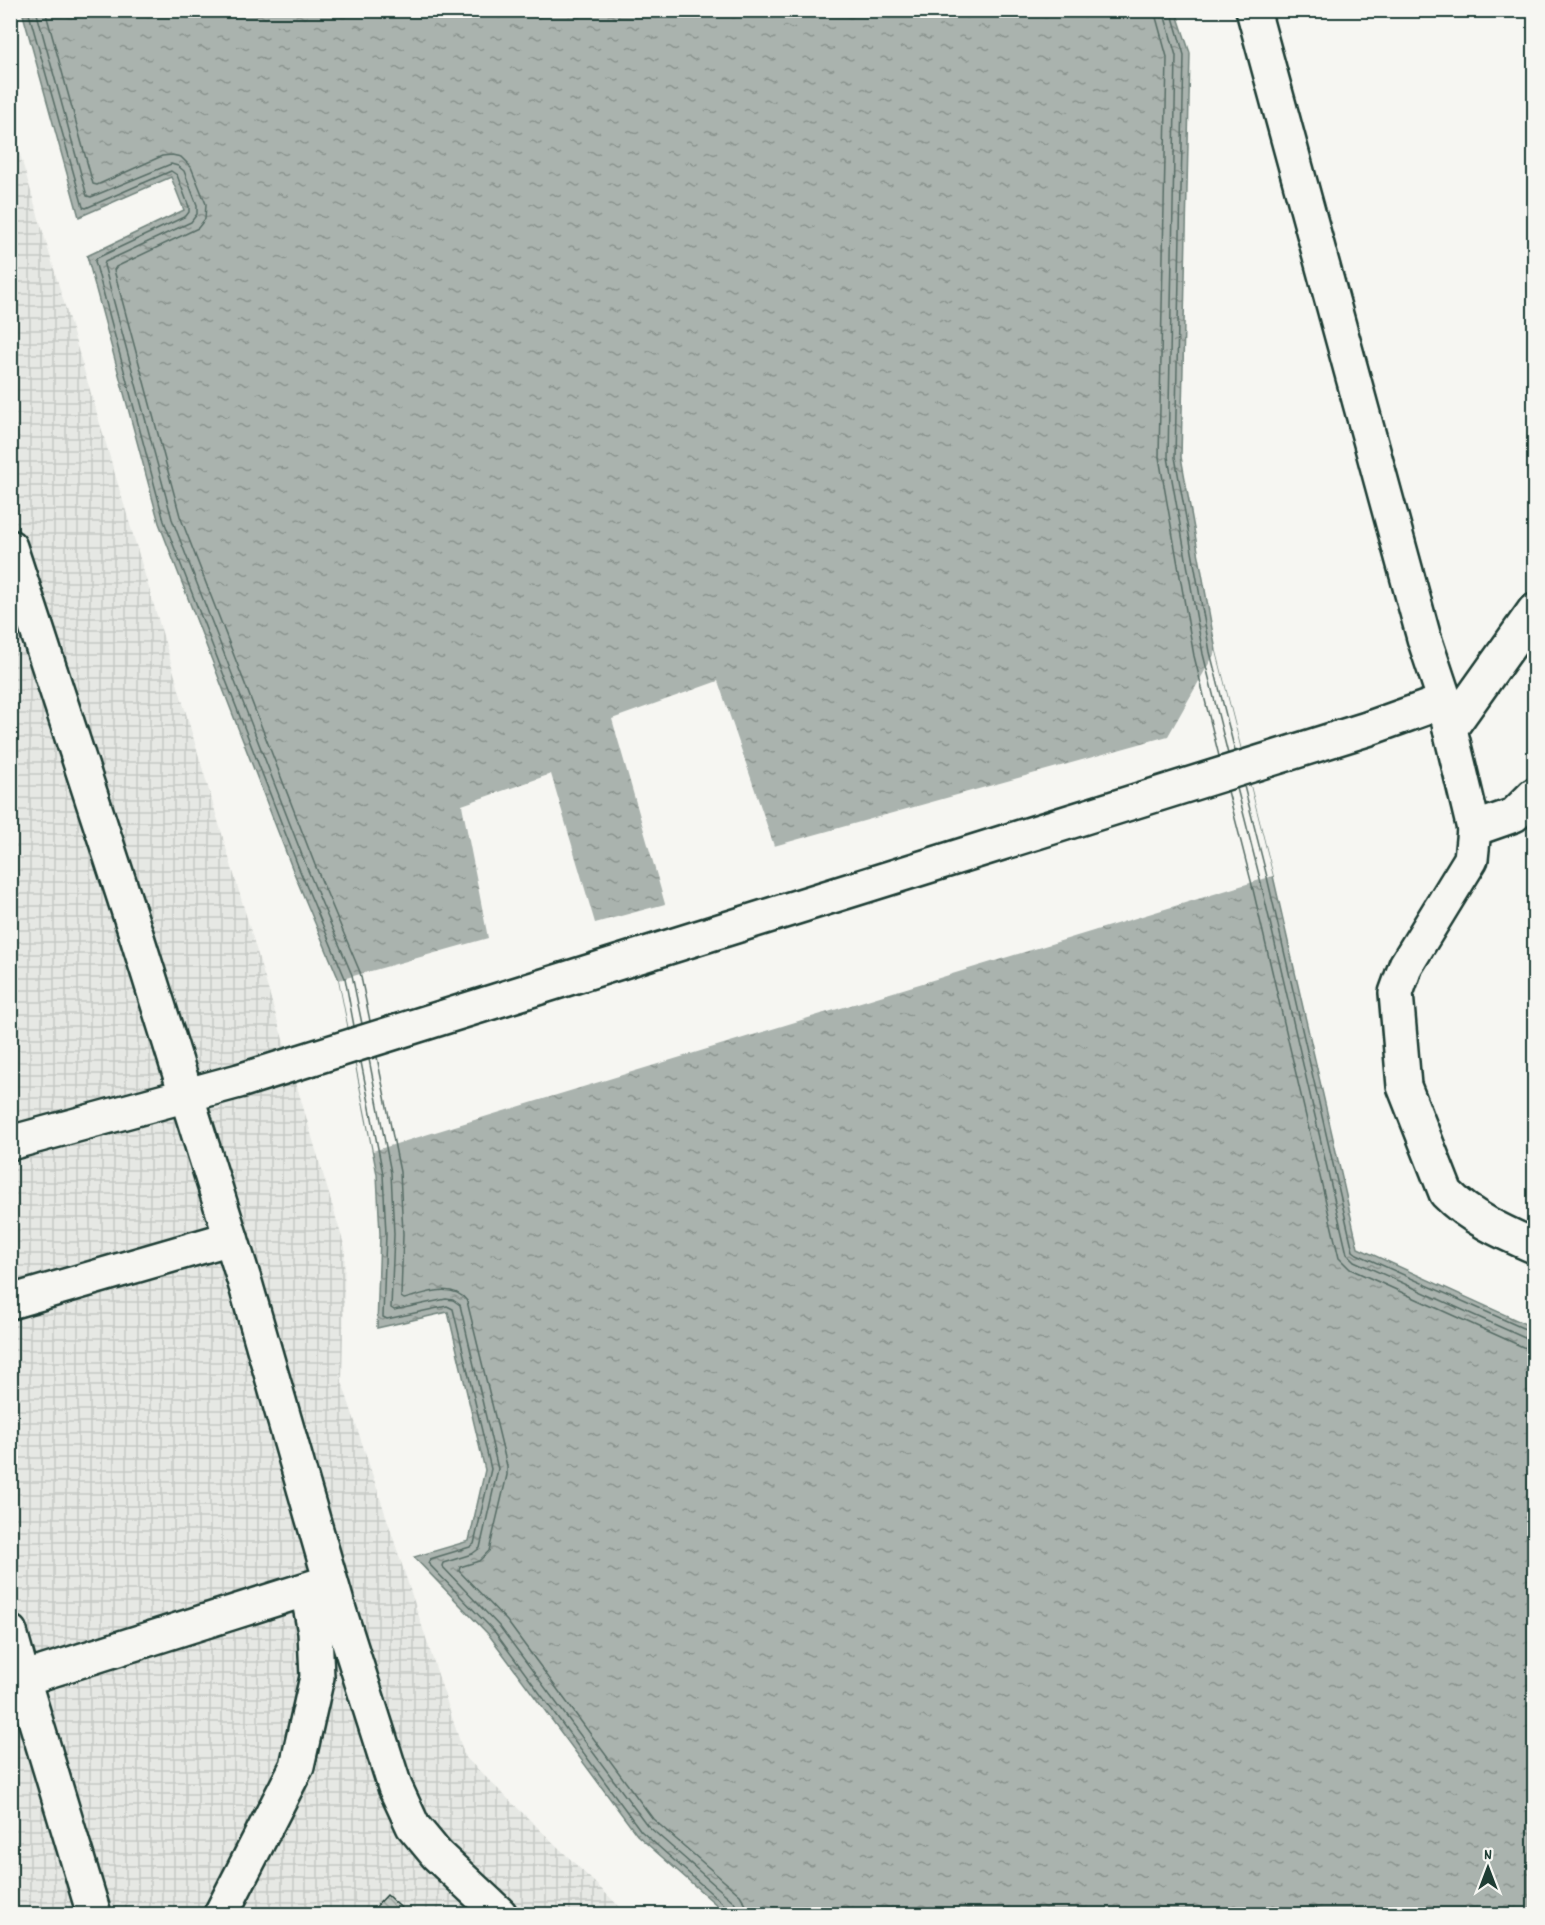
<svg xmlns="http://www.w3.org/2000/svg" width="1545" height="1925" font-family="Dekko,sans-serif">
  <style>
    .industrial { fill: url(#industrial-grid) }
    .water { fill: url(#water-ripples); stroke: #72847d; stroke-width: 1.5 }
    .pier { fill: #f6f6f2 }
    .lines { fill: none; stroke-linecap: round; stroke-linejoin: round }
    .shore { stroke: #576c65; stroke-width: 1.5 }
    .building { fill: url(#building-back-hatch); stroke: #1f3d34; stroke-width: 1.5 }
    .minor-casing { stroke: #1f3d34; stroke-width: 38 }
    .minor { stroke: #f6f6f2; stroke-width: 33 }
  </style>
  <defs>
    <pattern id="industrial-grid" width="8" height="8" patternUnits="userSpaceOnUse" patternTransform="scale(1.5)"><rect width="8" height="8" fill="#e6e8e4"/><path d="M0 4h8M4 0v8" fill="none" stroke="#c5c8c4"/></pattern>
    <pattern id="water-ripples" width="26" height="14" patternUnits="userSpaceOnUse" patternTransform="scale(1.5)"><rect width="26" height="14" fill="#aab3ae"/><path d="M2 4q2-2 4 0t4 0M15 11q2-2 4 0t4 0" fill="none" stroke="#8a938e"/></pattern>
    <pattern id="building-back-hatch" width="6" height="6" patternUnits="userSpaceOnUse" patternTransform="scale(1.5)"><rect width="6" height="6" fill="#c1c8c3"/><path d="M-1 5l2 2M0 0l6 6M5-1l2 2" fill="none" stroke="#9ca49f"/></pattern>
  </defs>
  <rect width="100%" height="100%" fill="#f6f6f2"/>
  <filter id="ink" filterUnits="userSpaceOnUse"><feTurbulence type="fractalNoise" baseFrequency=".0167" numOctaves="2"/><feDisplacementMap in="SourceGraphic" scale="12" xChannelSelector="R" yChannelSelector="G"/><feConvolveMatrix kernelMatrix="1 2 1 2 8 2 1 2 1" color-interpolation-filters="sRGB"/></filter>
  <g filter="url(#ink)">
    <path class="industrial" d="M 10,121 L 345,1248 L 342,1382 L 465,1757 L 627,1914 L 11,1914 Z"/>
    <path class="water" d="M 22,11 L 1176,11 L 1190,53 L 1181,457 L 1216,651 L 1273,876 L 1358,1248 L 1534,1328 L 1534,1914 L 727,1914 L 637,1835 L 489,1635 L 414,1557 L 469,1541 L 485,1470 L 448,1312 L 377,1328 L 380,1234 L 377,1174 L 339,980 L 294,873 L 159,523 L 87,256 L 184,210 L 171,177 L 79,217 Z"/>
    <path class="pier" d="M 1216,651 L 1273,876 L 373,1151 L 339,980 L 488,938 L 462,805 L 551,774 L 595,923 L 665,904 L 612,719 L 718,681 L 774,846 L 1168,736 Z"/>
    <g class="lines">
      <g class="shore">
        <path d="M 28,10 L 83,207 L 86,208 L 171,171 L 177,175 L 189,207 L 189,212 L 186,216 L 97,258 L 95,261 L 164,521 L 300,871 L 345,978 L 354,1026"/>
        <path d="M 36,10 L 87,196 L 91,197 L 171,164 L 178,166 L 184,171 L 197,205 L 197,214 L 191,222 L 105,262 L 104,265 L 172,519 L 307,868 L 352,975 L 362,1024"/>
        <path d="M 45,10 L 93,184 L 97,185 L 162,156 L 172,155 L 181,157 L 191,167 L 206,204 L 205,219 L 198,228 L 116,267 L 114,270 L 180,516 L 315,865 L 360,972 L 370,1021"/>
        <path d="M 1154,10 L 1167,57 L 1159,457 L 1194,656 L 1219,756"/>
        <path d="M 1163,10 L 1176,56 L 1168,457 L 1203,654 L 1228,754"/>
        <path d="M 1171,10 L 1184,55 L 1175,457 L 1210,652 L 1235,751"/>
        <path d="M 1244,786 L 1267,877 L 1353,1251 L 1357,1254 L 1534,1333"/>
        <path d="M 1237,788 L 1260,879 L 1347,1254 L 1354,1261 L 1527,1339 L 1534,1340"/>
        <path d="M 1228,791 L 1251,881 L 1339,1258 L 1350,1269 L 1523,1347 L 1534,1349"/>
        <path d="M 377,1057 L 400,1172 L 403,1234 L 401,1297 L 404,1299 C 424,1294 452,1281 467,1301 L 507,1466 L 507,1475 L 489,1551 L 479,1561 L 460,1567 L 459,1571 L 507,1621 L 653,1819 L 740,1895 L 746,1905 L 747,1914"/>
        <path d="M 369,1059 L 391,1173 L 394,1234 L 391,1308 L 394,1310 L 446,1299 L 453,1300 L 460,1305 L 498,1469 L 480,1548 L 472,1554 L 443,1563 L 442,1566 L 500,1627 L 647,1825 L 734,1902 L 737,1908 L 738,1914"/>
        <path d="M 361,1062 L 383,1174 L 386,1234 L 383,1317 L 387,1319 L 447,1306 L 453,1309 L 491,1469 L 474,1544 L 470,1547 L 430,1559 L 428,1563 L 494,1631 L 641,1831 L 728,1908 L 731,1914"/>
      </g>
    </g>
    <path class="building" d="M 387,1895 L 408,1914 L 369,1914 Z"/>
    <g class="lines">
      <defs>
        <g id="minor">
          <path d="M 1253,10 L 1424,638 L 1445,701 L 1450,729"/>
          <path d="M 10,547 L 136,934 L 246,1286 L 339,1610 L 395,1787 L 413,1826 L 437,1855 L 500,1914"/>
          <path d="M 1534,611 L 1450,729 L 1474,829 L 1471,859 L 1406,965 L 1396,993 L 1404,1086 L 1446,1193 C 1469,1217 1504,1233 1534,1246"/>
          <path d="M 1474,829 L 1514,815 L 1534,795"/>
          <path d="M 10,1143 L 239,1081 L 1367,729 L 1445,701"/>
          <path d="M 10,1302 L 231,1238"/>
          <path d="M 10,1632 L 23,1679 L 94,1914"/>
          <path d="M 10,1683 L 326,1583"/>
          <path d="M 221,1914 L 297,1766 L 317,1677 L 315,1632 L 307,1590"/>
        </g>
      </defs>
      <use href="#minor" class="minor-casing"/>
      <use href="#minor" class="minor"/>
    </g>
  </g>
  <rect width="1545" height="1925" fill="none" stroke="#f6f6f2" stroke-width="36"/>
  <rect x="18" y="18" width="1509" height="1889" fill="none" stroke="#1f3d34" stroke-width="2" filter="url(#ink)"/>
  <g transform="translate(1488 1868)" stroke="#f6f6f2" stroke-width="4.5" paint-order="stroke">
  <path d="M0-4.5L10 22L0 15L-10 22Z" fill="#1f3d34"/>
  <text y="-9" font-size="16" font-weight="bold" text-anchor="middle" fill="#1f3d34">N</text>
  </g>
</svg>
